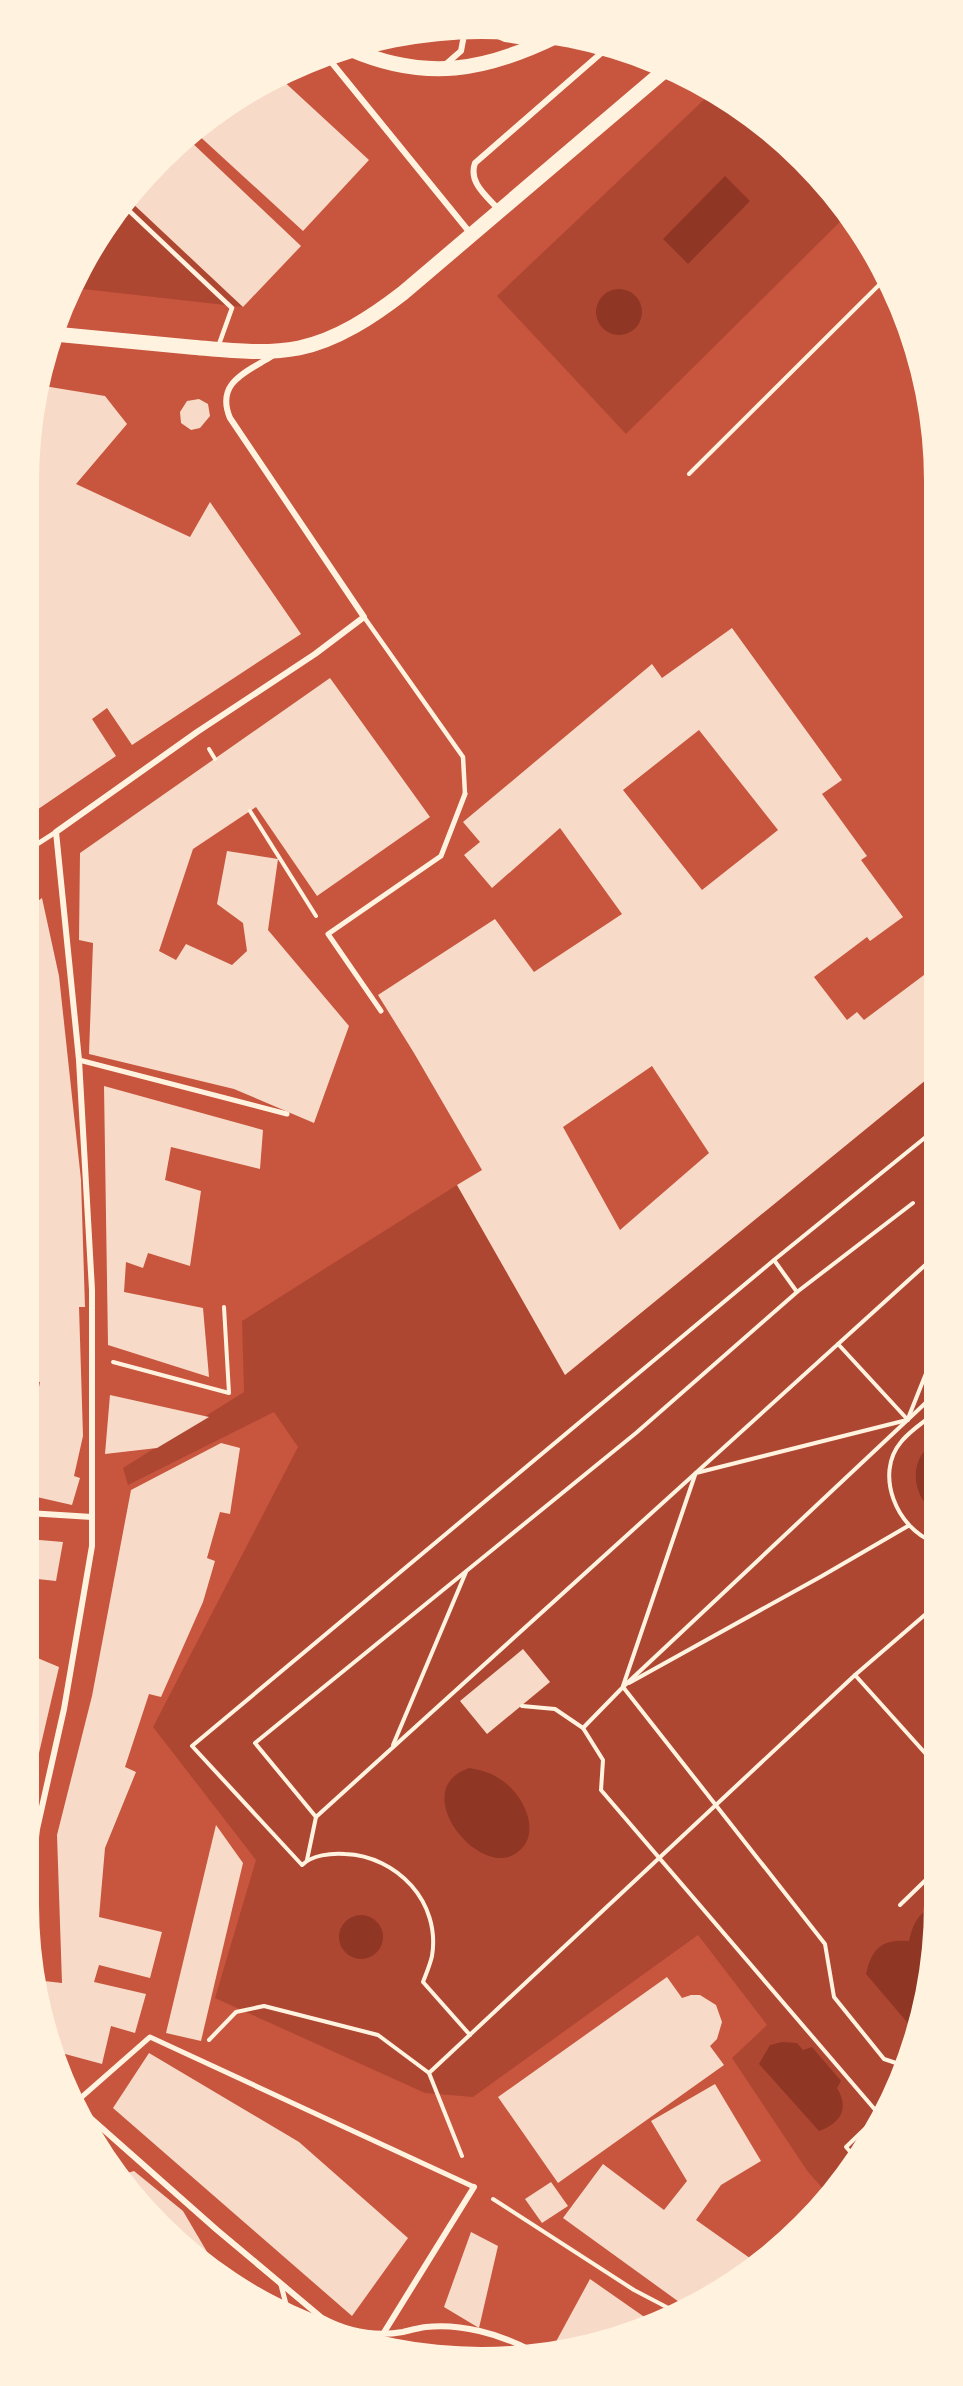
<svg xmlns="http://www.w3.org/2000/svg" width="963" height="2386" font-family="'Source Sans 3',sans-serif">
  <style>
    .green { fill: #ae4732 }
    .water { fill: #8f3625 }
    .building { fill: #f7dbc8; fill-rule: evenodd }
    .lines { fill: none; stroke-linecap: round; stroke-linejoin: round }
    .path { stroke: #fff3e0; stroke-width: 4 }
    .service { stroke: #fff3e0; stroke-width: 4.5 }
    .pedestrian { stroke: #fff3e0; stroke-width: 5 }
    .minor { stroke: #fff3e0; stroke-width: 6 }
    .primary { stroke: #fff3e0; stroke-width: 15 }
  </style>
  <rect width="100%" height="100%" fill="#c8553d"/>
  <g class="green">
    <path d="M 710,94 L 733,105 L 822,183 L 844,218 L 626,434 L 497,296 Z"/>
    <path d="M 129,200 L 243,307 L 74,288 L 89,255 Z"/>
    <path d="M 932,1075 L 934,1904 L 911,2050 L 841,2181 L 827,2193 L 808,2172 L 732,2058 L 767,2025 L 698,1935 L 473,2097 L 425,2093 L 215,1998 L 256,1860 L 153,1727 L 298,1447 L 274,1412 L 128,1485 L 123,1468 L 244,1392 L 242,1321 L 457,1185 L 565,1375 Z"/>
  </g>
  <g class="water">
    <path d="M 725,176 L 750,201 L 688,264 L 663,239 Z"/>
    <circle cx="619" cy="312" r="23"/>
    <path d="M 933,1444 L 933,1511 C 912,1495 908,1459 933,1444 Z"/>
    <path d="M 469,1768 C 482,1770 492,1773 503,1781 C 523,1795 542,1832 519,1851 C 482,1884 405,1790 469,1768 Z"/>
    <path d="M 934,1907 L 914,2028 L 912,2028 L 866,1974 C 872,1947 883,1939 909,1941 C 913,1925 917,1913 934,1907 Z"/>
    <circle cx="361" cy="1937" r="22"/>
    <path d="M 782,2042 L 797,2043 L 803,2050 L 812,2047 L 841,2081 L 837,2088 C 850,2109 840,2123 819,2131 L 759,2064 L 770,2045 Z"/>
  </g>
  <g class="building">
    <path d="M 279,77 L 369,160 L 303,231 L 195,132 L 205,122 Z"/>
    <path d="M 188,139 L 301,246 L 243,307 L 129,200 L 141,183 Z"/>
    <path d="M 44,386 L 105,396 L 127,424 L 76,484 L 190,537 L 210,502 L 301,634 L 132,745 L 107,708 L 92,719 L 116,756 L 28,816 L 28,482 Z"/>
    <path d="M 199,399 L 208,404 L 210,416 L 200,428 L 191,430 L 181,423 L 180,412 L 187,401 Z"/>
    <path d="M 732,628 L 842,780 L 822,794 L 867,856 L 861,860 L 903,917 L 870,941 L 867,937 L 814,977 L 847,1020 L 857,1012 L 864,1020 L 932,969 L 932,1075 L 565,1375 L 457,1185 L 482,1170 L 414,1053 L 378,995 L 495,919 L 534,972 L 622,914 L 560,828 L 492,888 L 464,855 L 480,842 L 463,822 L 652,664 L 662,678 ZM 699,730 L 778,830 L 702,890 L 623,790 ZM 652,1066 L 709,1153 L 620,1230 L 563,1127 Z"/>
    <path d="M 330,678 L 430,817 L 317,896 L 256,807 L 193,849 L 159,951 L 176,960 L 186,944 L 232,965 L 247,951 L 243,923 L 217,904 L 227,851 L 278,859 L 268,930 L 349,1026 L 314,1123 L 234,1089 L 89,1054 L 93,943 L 79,940 L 80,853 Z"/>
    <path d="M 42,898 L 59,976 L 81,1180 L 85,1307 L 79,1307 L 83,1436 L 74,1476 L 80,1478 L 72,1505 L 28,1495 L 28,1426 L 31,1427 L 40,1382 L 28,1380 L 28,908 Z"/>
    <path d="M 104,1086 L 263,1130 L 260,1169 L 171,1147 L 165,1180 L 201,1191 L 190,1266 L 148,1253 L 143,1268 L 126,1262 L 124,1292 L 203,1308 L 209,1377 L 108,1345 Z"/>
    <path d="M 110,1395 L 209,1417 L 157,1448 L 105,1454 Z"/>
    <path d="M 221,1443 L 240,1448 L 230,1514 L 220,1512 L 207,1558 L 215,1561 L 203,1602 L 161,1697 L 149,1694 L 125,1767 L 136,1772 L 105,1848 L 99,1917 L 162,1932 L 150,1978 L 99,1965 L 94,1982 L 146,1994 L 135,2033 L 111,2026 L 102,2064 L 54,2051 L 44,1981 L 62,1983 L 57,1835 L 92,1696 L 131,1490 Z"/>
    <path d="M 28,1539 L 63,1542 L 56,1581 L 28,1578 Z"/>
    <path d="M 523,1649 L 550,1682 L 487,1734 L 460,1701 Z"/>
    <path d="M 28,1654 L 59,1667 L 29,1796 L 28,1795 Z"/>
    <path d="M 216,1825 L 243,1863 L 201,2041 L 166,2033 Z"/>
    <path d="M 667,1977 L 682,1998 L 691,1995 L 700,1995 L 716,2005 L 722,2022 L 717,2039 L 710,2046 L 724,2065 L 558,2183 L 498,2097 Z"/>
    <path d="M 149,2053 L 299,2142 L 408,2238 L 352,2316 L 113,2108 Z"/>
    <path d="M 715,2084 L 761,2161 L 721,2185 L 696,2220 L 754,2261 L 733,2281 L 686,2307 L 563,2218 L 603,2164 L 664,2210 L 687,2181 L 651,2121 Z"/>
    <path d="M 134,2171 L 183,2211 L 213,2262 L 141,2203 L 121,2175 Z"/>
    <path d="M 551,2182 L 568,2206 L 542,2223 L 525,2199 Z"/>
    <path d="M 471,2232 L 498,2246 L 479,2328 L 444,2307 Z"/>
    <path d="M 590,2279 L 653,2323 L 570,2349 L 552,2349 Z"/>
  </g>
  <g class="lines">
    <g class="path">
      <path d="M 689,474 L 883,281"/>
      <path d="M 209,749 L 215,759"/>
      <path d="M 250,811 L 316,916"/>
      <path d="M 913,1203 L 797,1292 L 636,1433 L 255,1743 L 316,1817 L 933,1258"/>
      <path d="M 774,1260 L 797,1292"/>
      <path d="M 838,1344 L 908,1420"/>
      <path d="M 113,1362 L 229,1393 L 224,1307"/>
      <path d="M 933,1415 C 923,1422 909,1432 901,1442 C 874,1474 897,1529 934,1542"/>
      <path d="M 909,1416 L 933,1356"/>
      <path d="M 696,1473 L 907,1420"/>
      <path d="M 855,1675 L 934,1763"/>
      <path d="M 629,1683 L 822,1576 L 908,1526"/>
      <path d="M 623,1686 L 695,1475"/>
      <path d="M 623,1687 L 825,1944 L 834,1997 L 884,2059 L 902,2065"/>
      <path d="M 623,1687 L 933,1396"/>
      <path d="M 522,1706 L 555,1709 L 583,1728 L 603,1760 L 601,1790 L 877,2112"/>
      <path d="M 583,1728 L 623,1687"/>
      <path d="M 393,1745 L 466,1572"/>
      <path d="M 307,1860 L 316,1817"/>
      <path d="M 900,1905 L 934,1872"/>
      <path d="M 470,2035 L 423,1982 C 426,1974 430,1965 432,1956 C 441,1902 397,1856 345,1854 C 331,1853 312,1855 302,1865 L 192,1746 L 774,1260 L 932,1132"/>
      <path d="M 209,2040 L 236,2012 L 264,2006 L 378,2035 L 429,2073"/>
      <path d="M 462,2156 L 429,2073 L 855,1675 L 934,1607"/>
      <path d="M 854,2156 L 846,2147 L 871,2123"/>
      <path d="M 493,2199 L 634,2290 L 676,2312"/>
    </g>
    <g class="service">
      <path d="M 124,206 L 232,308 L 218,347"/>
      <path d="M 364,617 L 463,757 L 465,794"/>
    </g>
    <g class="pedestrian">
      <path d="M 28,850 L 56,832"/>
      <path d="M 381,1011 L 328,934 L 441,856 L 465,794"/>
      <path d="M 79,1060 L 287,1114"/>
      <path d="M 76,2102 L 150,2037 L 474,2187"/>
      <path d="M 281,2285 L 288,2312"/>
    </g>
    <g class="minor">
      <path d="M 487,31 L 505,39 L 530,43"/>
      <path d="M 328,58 L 471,234"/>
      <path d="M 446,64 L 461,51 L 465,30"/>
      <path d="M 499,210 C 487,196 468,183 475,163 L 607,48"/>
      <path d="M 28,1513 L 92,1517"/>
      <path d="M 35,1946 L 33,1864 L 37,1829 L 64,1709 L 92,1546 L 92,1290 L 79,1060 L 56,832 L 197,732 L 315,654 L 364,617 L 230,418 C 215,382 247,372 272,356"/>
      <path d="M 78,2107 L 217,2230 L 322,2318 C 348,2332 374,2337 403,2332 C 411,2330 418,2328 426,2327 C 460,2323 500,2334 530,2350"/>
      <path d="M 383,2334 L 474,2187"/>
    </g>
    <g class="primary">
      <path d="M 350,49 C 426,82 485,71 557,36"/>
      <path d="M 54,334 C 99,338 144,343 190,347 C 226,350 263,355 299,348 C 337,340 372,317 403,293 L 664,71"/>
    </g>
  </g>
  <path d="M0 0H963V2386H0ZM481 39H482A442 442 0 0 1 924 481V1905A442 442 0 0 1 482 2347H481A442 442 0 0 1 39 1905V481A442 442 0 0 1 481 39Z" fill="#fff3e0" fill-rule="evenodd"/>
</svg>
